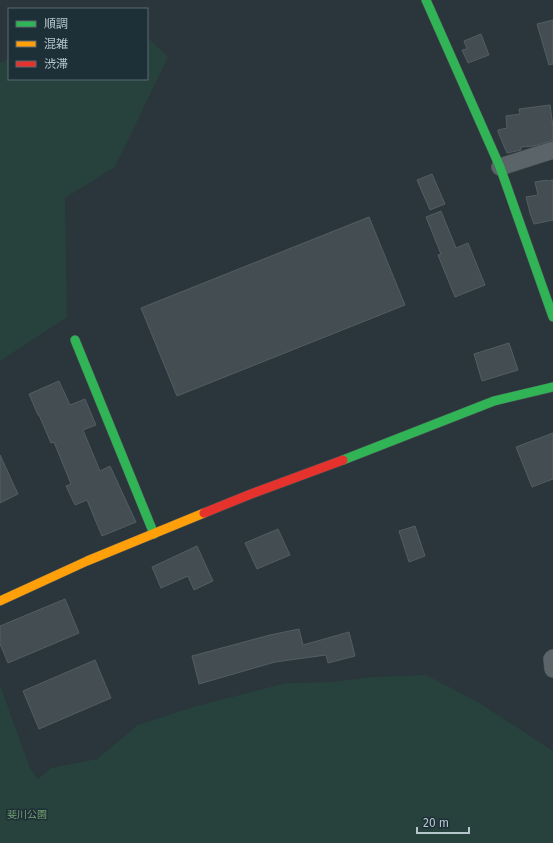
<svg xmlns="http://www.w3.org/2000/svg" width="553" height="843" font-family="'Fira Sans','Noto Sans JP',sans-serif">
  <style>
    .green { fill: #27413d }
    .building { fill: #444e52; stroke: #525e63 }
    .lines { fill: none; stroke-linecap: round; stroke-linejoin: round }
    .street-casing { stroke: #495155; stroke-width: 18 }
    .fast-casing { stroke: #495155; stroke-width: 10 }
    .slow-casing { stroke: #495155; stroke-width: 10 }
    .jam-casing { stroke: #495155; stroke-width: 10 }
    .street { stroke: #5b6468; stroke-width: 17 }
    .fast { stroke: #30b455; stroke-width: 9 }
    .slow { stroke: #ff9f0a; stroke-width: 9 }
    .jam { stroke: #e5322d; stroke-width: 9 }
    .labels { text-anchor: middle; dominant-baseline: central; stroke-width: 3; stroke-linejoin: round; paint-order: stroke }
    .park-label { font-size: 10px; fill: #75a371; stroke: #1d2f37 }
  </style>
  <rect width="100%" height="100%" fill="#2a363b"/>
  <g class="green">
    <path d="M 147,37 L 168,57 L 115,167 L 65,198 L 67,317 L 0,361 L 0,63 L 9,59 L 9,79 L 147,79 Z"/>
    <path d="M 426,675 L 478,702 L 553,751 L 553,843 L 0,843 L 0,685 L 30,768 L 38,779 L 51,768 L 97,759 L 138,725 L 193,707 L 286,683 L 331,682 L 374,677 Z"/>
  </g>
  <g class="building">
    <path d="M 553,20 L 553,64 L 549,65 L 537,24 Z"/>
    <path d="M 481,34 L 489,55 L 468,63 L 462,50 L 467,49 L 464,41 Z"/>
    <path d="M 550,105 L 553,127 L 553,140 L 534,146 L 521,147 L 521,150 L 507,153 L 498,132 L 498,130 L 507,128 L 506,116 L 520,114 L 519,109 Z"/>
    <path d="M 432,174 L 445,204 L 430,210 L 417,180 Z"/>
    <path d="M 547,180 L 548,181 L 553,180 L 553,220 L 534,224 L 530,213 L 526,197 L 538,195 L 535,182 Z"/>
    <path d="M 441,211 L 456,248 L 468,243 L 485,285 L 455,297 L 438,255 L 441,254 L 426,217 Z"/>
    <path d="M 369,217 L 405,305 L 177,396 L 141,308 Z"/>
    <path d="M 509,343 L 518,370 L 482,381 L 474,354 Z"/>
    <path d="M 59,381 L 70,405 L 85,399 L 96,425 L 83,430 L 100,471 L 110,466 L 128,505 L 136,522 L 102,536 L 87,500 L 75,505 L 66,486 L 71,484 L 54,442 L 51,443 L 39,415 L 38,415 L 29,394 Z"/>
    <path d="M 553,433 L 553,479 L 532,487 L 516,447 Z"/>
    <path d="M 0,455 L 18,494 L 0,503 Z"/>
    <path d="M 415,526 L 425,556 L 409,562 L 399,531 Z"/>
    <path d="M 278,529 L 290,555 L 257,569 L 245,543 Z"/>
    <path d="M 197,546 L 213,581 L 194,590 L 188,576 L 161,588 L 152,567 Z"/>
    <path d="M 65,599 L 79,633 L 8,663 L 0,644 L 0,626 Z"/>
    <path d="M 299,629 L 303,645 L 349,632 L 355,656 L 328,663 L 326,655 L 275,662 L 199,684 L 192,656 L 270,635 Z"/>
    <path d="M 95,660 L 111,698 L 39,729 L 23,691 Z"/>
  </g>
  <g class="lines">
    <defs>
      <g id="street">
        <path d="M 500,167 L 553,150"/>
        <path d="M 553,658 L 552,659 L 553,669"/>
      </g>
      <g id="fast">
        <path d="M 426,0 L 500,167 L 553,317"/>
        <path d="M 75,340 L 154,534"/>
        <path d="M 343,460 L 494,401 L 553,387"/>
      </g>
      <path id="slow" d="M 0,601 L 87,561 L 204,513"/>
      <path id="jam" d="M 204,513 L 251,494 L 343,460"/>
    </defs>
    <use href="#street" class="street-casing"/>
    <use href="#fast" class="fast-casing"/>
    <use href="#slow" class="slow-casing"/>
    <use href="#jam" class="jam-casing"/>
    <use href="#street" class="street"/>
    <use href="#fast" class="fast"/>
    <use href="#slow" class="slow"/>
    <use href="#jam" class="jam"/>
  </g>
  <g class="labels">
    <g class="park-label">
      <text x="27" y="815">斐川公園</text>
    </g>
  </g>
  <rect x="8" y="8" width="140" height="72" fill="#1d2f37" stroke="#5a6b73"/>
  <rect x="16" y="21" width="20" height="6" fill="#30b455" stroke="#5a6b73"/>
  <text x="44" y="28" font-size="12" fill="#b5c5cc">順調</text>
  <rect x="16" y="41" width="20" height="6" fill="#ff9f0a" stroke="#5a6b73"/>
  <text x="44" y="48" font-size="12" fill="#b5c5cc">混雑</text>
  <rect x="16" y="61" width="20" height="6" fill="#e5322d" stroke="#5a6b73"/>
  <text x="44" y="68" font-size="12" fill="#b5c5cc">渋滞</text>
  <path d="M417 827v6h52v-6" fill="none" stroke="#b5c5cc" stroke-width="2"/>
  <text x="423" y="827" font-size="12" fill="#b5c5cc" stroke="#1d2f37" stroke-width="3" paint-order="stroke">20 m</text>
</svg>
